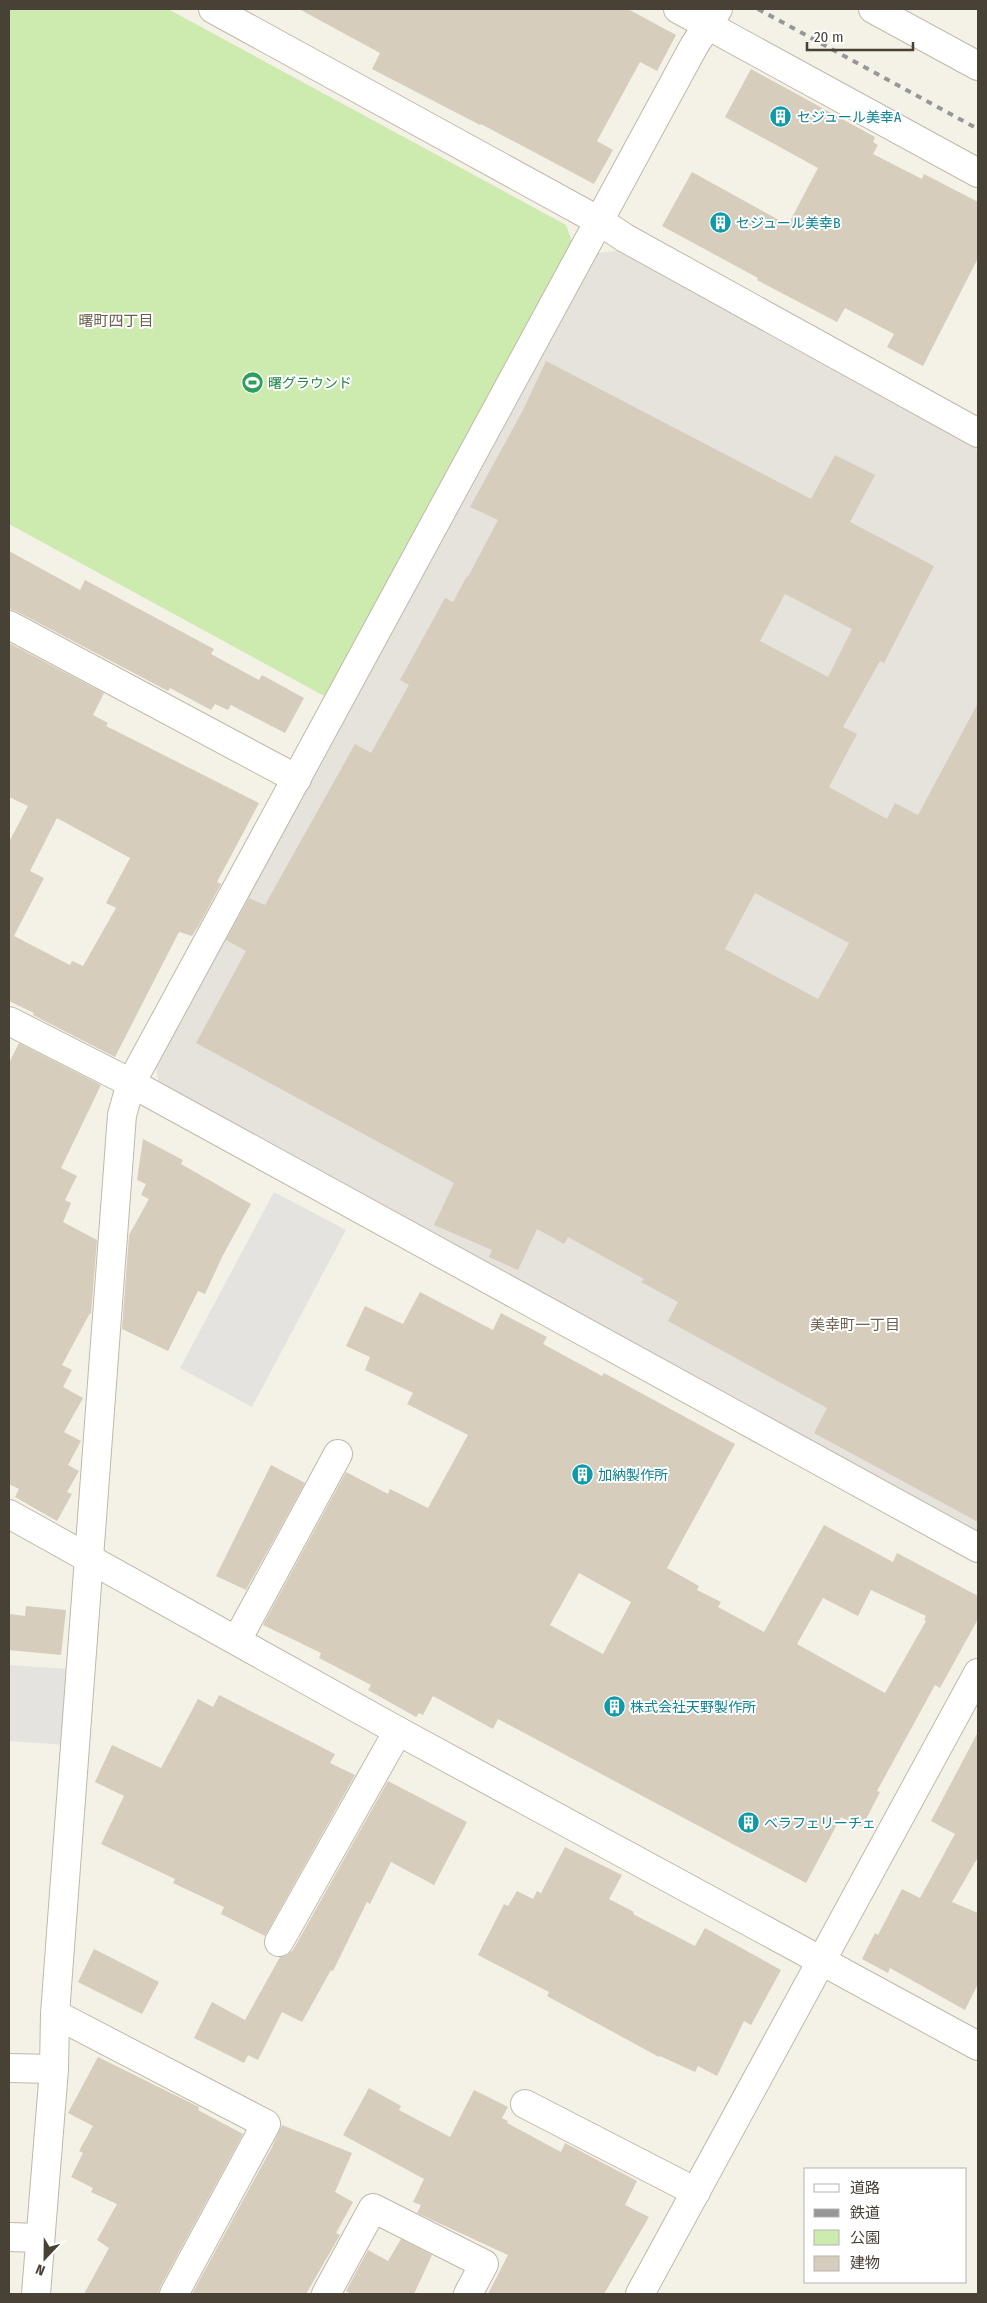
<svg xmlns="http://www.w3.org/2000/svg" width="987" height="2303" font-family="'Fira Sans Condensed','Noto Sans JP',sans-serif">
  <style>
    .industrial { fill: #e6e2dc }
    .green { fill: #cdeaaf }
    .parking { fill: #e5e3df }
    .building { fill: #d6cdbc; fill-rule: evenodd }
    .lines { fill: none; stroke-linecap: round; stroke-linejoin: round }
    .minor-casing { stroke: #c0b9a9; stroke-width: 30 }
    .minor { stroke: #fff; stroke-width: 28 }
    .rail { stroke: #979797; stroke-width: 4; stroke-dasharray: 6 6; stroke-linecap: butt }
    .labels { text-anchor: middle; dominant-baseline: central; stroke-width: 4; stroke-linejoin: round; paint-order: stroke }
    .culture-label { font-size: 14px; fill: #0d838f; stroke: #fff; text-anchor: start }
    .leisure-label { font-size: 14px; fill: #27864d; stroke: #fff; text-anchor: start }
    .neighbourhood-label { font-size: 15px; fill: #6b604d; stroke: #fff }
  </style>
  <rect width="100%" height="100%" fill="#f4f1e7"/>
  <path class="industrial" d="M 617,251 L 978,450 L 978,1531 L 159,1084 L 156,1067 L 598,253 Z"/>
  <path class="green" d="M 9,9 L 168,9 L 566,225 L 572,241 L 326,697 L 9,524 Z"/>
  <g class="parking">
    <path d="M 274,1192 L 346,1230 L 252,1407 L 180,1368 Z"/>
    <path d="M 9,1665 L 69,1669 L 65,1745 L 9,1741 Z"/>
  </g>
  <g class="building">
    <path d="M 299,9 L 628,9 L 676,35 L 657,71 L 640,62 L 597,141 L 613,150 L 594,184 L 481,124 L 480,125 L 372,69 L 380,53 Z"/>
    <path d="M 751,69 L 875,137 L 873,142 L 878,145 L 873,154 L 922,179 L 924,174 L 978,202 L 978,258 L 923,366 L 887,347 L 894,334 L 845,308 L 837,322 L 757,280 L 758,278 L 662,226 L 692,172 L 788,225 L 818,168 L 725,117 Z"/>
    <path d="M 546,361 L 811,499 L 835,455 L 875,475 L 850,522 L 934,566 L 884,663 L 880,661 L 843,727 L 857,734 L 829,787 L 887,819 L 895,803 L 918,815 L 978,703 L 978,1522 L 814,1433 L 827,1408 L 668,1321 L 678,1302 L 641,1282 L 644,1279 L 568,1237 L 564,1244 L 537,1229 L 518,1270 L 489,1257 L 492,1250 L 434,1225 L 454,1183 L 196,1043 L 246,951 L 226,940 L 249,898 L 265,905 L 355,744 L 371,753 L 409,685 L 400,680 L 445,598 L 453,602 L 467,576 L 468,577 L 498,520 L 470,507 L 523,410 ZM 785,594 L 852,629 L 828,677 L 760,641 ZM 755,893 L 849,943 L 818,999 L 725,949 Z"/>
    <path d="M 9,551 L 80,590 L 85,580 L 214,649 L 211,654 L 259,680 L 262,675 L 304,698 L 285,733 L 231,705 L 228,710 L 215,704 L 211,710 L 170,688 L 168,691 L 16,611 L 9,609 Z"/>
    <path d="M 9,643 L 104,693 L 93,715 L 108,723 L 106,726 L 259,803 L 217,882 L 221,884 L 199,925 L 192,936 L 179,932 L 115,1057 L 33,1015 L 34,1013 L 9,1001 L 9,842 L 28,806 L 9,797 ZM 57,818 L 130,858 L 106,903 L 116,908 L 83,966 L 72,961 L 70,965 L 14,936 L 44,878 L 30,871 Z"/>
    <path d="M 19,1043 L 101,1085 L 61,1168 L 77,1176 L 65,1200 L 71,1203 L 63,1222 L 97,1240 L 91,1314 L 90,1313 L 62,1365 L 72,1370 L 63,1387 L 83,1398 L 64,1432 L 81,1441 L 68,1465 L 79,1471 L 67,1492 L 72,1494 L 57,1521 L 15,1497 L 19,1489 L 9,1484 L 9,1063 Z"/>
    <path d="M 143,1139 L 183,1160 L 181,1164 L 251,1204 L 223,1255 L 205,1294 L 198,1291 L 168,1351 L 122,1329 L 129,1235 L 149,1199 L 141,1195 L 146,1184 L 137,1180 Z"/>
    <path d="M 420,1292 L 493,1330 L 501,1313 L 547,1337 L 543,1344 L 602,1376 L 604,1373 L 735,1444 L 667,1568 L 699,1586 L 697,1590 L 721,1602 L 718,1607 L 764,1632 L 824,1525 L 893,1562 L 897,1553 L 978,1596 L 978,1619 L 940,1688 L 935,1685 L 877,1791 L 880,1792 L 862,1827 L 841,1817 L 806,1883 L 498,1719 L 493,1729 L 433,1696 L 423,1715 L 419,1713 L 416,1717 L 368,1690 L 371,1685 L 319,1658 L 321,1653 L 263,1625 L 346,1472 L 388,1494 L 390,1489 L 428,1508 L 468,1435 L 407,1404 L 413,1393 L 365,1370 L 370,1357 L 346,1346 L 365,1306 L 403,1324 ZM 579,1573 L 631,1602 L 603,1654 L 550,1625 ZM 871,1590 L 926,1616 L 924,1620 L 926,1621 L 885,1693 L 797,1644 L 823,1598 L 858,1616 Z"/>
    <path d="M 271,1465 L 305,1483 L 246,1590 L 216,1576 Z"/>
    <path d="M 26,1606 L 66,1610 L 61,1655 L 9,1650 L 9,1614 L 25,1616 Z"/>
    <path d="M 219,1695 L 335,1754 L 330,1763 L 355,1775 L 265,1936 L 221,1914 L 224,1907 L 173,1883 L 175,1879 L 101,1844 L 124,1796 L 95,1782 L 112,1745 L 161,1768 L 198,1699 L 213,1707 Z"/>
    <path d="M 978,1732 L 978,1857 L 952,1902 L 978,1913 L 978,1984 L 965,2010 L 890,1968 L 888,1973 L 862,1959 L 875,1933 L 878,1935 L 902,1889 L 920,1898 L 955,1834 L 931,1821 Z"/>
    <path d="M 388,1781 L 467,1822 L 434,1885 L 391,1862 L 370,1904 L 367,1902 L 333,1971 L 331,1970 L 302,2022 L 282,2012 L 258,2060 L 248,2055 L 244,2063 L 194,2038 L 212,2002 L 245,2020 L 280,1957 L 287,1955 L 293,1950 Z"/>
    <path d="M 565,1847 L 622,1875 L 609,1899 L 634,1912 L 633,1914 L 695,1946 L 705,1928 L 781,1970 L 751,2025 L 744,2021 L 717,2076 L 698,2066 L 695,2072 L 660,2056 L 659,2057 L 547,1996 L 549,1992 L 478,1955 L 504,1904 L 508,1906 L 517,1891 L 533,1899 L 537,1891 L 541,1893 Z"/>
    <path d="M 94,1949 L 159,1982 L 142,2014 L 78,1982 Z"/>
    <path d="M 98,2057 L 199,2107 L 198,2110 L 243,2134 L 160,2287 L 158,2294 L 84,2294 L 109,2248 L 97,2240 L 117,2204 L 91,2192 L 93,2188 L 71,2177 L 83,2153 L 79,2151 L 93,2126 L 68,2113 Z"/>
    <path d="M 369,2088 L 401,2106 L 399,2110 L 450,2137 L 474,2090 L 508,2107 L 502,2118 L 508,2121 L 507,2123 L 561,2152 L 565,2143 L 637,2181 L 625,2205 L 649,2217 L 604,2294 L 488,2294 L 508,2255 L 417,2213 L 421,2205 L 413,2202 L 424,2179 L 343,2135 Z"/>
    <path d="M 282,2125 L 352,2153 L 335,2192 L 353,2202 L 336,2233 L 340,2235 L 306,2294 L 192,2294 L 271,2149 Z"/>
    <path d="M 401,2239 L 432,2255 L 414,2294 L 352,2294 L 346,2291 L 368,2250 L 388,2261 Z"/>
  </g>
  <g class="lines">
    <defs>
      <g id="minor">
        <path d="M 213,9 L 601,222 L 625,238 L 978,433"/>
        <path d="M 678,9 L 978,173"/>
        <path d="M 873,9 L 978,66"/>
        <path d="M 9,625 L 297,779"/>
        <path d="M 9,1021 L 131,1083 L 978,1548"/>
        <path d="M 9,1514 L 398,1731 L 978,2046"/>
        <path d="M 237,1640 L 338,1454"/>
        <path d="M 279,1942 L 398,1731"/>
        <path d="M 55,2014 L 266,2124 L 174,2294"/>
        <path d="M 9,2068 L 54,2069"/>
        <path d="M 525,2104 L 696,2192"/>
        <path d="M 9,2237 L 39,2238"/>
        <path d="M 36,2294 L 54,2069 L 55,2014 L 122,1115 L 131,1083 L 694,46 L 718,9"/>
        <path d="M 326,2294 L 373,2208 L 484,2264 L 468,2294"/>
        <path d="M 640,2294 L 978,1673"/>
      </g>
    </defs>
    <use href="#minor" class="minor-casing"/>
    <use href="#minor" class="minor"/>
    <path class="rail" d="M 758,9 L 978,129"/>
  </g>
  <defs>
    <symbol id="building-disc" viewBox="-11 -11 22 22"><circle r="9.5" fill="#0f9aa8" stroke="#fff"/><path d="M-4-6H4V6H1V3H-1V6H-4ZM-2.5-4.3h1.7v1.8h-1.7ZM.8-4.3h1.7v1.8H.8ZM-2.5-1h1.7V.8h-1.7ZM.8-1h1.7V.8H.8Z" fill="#fff"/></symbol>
    <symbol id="stadium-disc" viewBox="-11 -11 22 22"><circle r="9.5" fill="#2e9e5b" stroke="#fff"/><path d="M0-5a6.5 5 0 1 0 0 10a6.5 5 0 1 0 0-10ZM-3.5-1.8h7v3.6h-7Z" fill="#fff"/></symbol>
  </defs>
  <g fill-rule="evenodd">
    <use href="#building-disc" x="768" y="104" width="25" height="25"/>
    <use href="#building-disc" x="708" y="210" width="25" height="25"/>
    <use href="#stadium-disc" x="240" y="370" width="25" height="25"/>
    <use href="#building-disc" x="570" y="1462" width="25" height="25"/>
    <use href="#building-disc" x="602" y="1694" width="25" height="25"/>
    <use href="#building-disc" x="736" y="1810" width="25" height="25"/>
  </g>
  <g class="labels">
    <g class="culture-label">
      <text x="797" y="117">セジュール美幸A</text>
      <text x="736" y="223">セジュール美幸B</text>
      <text x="598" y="1475">加納製作所</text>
      <text x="630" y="1707">株式会社天野製作所</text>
      <text x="764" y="1823">ベラフェリーチェ</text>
    </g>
    <g class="leisure-label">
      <text x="268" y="383">曙グラウンド</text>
    </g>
    <g class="neighbourhood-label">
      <text x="116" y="321">曙町四丁目</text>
      <text x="855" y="1325">美幸町一丁目</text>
    </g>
  </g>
  <rect width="987" height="2303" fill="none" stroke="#484136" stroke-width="20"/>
  <rect x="804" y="2168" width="162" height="115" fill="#ffffff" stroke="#b6b3af"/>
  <rect x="814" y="2184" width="25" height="8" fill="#ffffff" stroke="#b6b3af"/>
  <text x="850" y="2193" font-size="15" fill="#484136">道路</text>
  <rect x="814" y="2209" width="25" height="8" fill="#979797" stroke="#b6b3af"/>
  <text x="850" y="2218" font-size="15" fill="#484136">鉄道</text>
  <rect x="814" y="2230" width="25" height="15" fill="#cdeaaf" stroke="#b6b3af"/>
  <text x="850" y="2243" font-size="15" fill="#484136">公園</text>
  <rect x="814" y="2256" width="25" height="15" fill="#d6cdbc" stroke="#b6b3af"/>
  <text x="850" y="2268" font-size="15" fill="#484136">建物</text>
  <g transform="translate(45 2258) rotate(202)" stroke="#ffffff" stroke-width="4" paint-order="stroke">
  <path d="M0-4L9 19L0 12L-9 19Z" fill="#484136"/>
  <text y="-8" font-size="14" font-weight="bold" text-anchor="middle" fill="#484136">N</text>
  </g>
  <path d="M807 42v8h106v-8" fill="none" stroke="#484136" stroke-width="2.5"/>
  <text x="814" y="42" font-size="15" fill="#484136" stroke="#ffffff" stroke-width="4" paint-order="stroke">20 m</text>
</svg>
